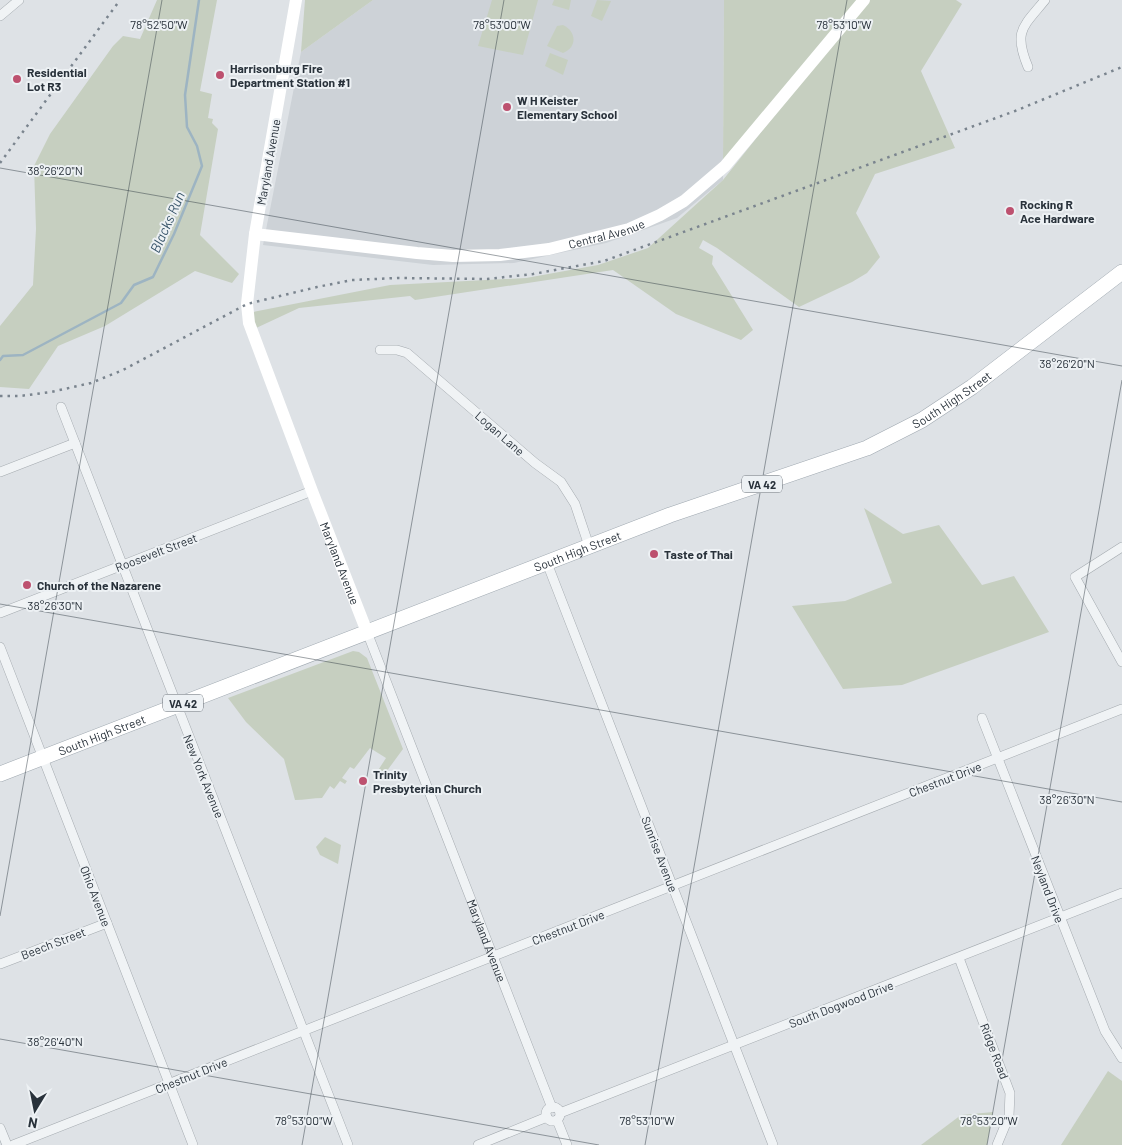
<svg xmlns="http://www.w3.org/2000/svg" width="1122" height="1145" font-family="Barlow,sans-serif">
  <style>
    .built { fill: #cdd2d7 }
    .green { fill: #c6cfc0 }
    .lines { fill: none; stroke-linecap: round; stroke-linejoin: round }
    .stream { stroke: #9db4c2; stroke-width: 2.5 }
    .street-casing { stroke: #a4aaaf; stroke-width: 10 }
    .primary-casing { stroke: #9fa8b0; stroke-width: 16 }
    .street { stroke: #f0f3f5; stroke-width: 9 }
    .secondary { stroke: #fff; stroke-width: 12 }
    .primary { stroke: #fff; stroke-width: 15 }
    .rail { stroke: #7a848e; stroke-width: 2.5; stroke-dasharray: 2.5 5; stroke-linecap: butt }
    .ticks { fill: none; stroke: #29323b; stroke-width: 1; stroke-opacity: 0.45 }
    .poi-dot { fill: #bd516f; stroke: #edf1f4; stroke-width: 2 }
    .labels { text-anchor: middle; dominant-baseline: central; stroke-width: 4; stroke-linejoin: round; paint-order: stroke }
    .shield { fill: #edf1f4; stroke: #646b72; stroke-width: 1 }
    .shield-label { font-size: 11px; font-weight: bold; fill: #29323b }
    .poi-label { font-size: 12px; font-weight: bold; fill: #29323b; stroke: #edf1f4; text-anchor: start }
    .street-label { font-size: 12px; fill: #29323b; stroke: #edf1f4 }
    .water-label { font-size: 14px; font-style: italic; fill: #38556a; stroke: #edf1f4 }
    .ticks-label { font-size: 12px; text-anchor: middle; fill: #29323b; stroke: #edf1f4; stroke-width: 4; stroke-linejoin: round; paint-order: stroke }
  </style>
  <rect width="100%" height="100%" fill="#dee2e6"/>
  <path class="built" d="M 373,0 L 724,0 L 723,180 L 677,218 L 606,243 L 514,263 L 433,265 L 263,245 L 301,52 Z"/>
  <g class="green">
    <path d="M 157,0 L 217,0 L 200,91 L 212,94 L 208,118 L 213,119 L 212,123 L 218,129 L 200,235 L 239,274 L 232,283 L 195,271 L 105,326 L 58,346 L 29,389 L 0,387 L 0,326 L 33,285 L 36,229 L 34,166 L 50,134 L 113,46 L 123,36 L 140,39 Z"/>
    <path d="M 305,0 L 373,0 L 301,52 Z"/>
    <path d="M 492,0 L 538,0 L 523,55 L 478,46 Z"/>
    <path d="M 554,0 L 571,0 L 569,10 L 552,5 Z"/>
    <path d="M 597,0 L 611,1 L 602,21 L 591,16 Z"/>
    <path d="M 724,0 L 864,0 L 723,162 Z"/>
    <path d="M 866,0 L 956,0 L 962,4 L 921,71 L 955,148 L 875,174 L 856,213 L 880,257 L 867,273 L 852,282 L 799,307 L 717,248 L 703,240 L 699,248 L 713,256 L 712,264 L 753,330 L 741,340 L 676,314 L 613,270 L 415,300 L 410,296 L 299,308 L 252,330 L 248,313 L 390,285 L 526,278 L 598,265 L 648,248 L 723,180 Z"/>
    <path d="M 563,25 C 576,31 578,47 563,53 L 547,46 L 557,26 Z"/>
    <path d="M 550,53 L 568,60 L 563,75 L 545,66 Z"/>
    <path d="M 864,508 L 903,534 L 939,525 L 982,585 L 1014,576 L 1049,632 L 902,685 L 843,689 L 792,606 L 845,601 L 892,583 Z"/>
    <path d="M 353,651 L 359,652 L 367,658 L 403,749 L 381,779 L 375,775 L 386,758 L 370,748 L 354,769 L 350,767 L 342,778 L 347,781 L 345,784 L 340,781 L 334,789 L 330,786 L 322,798 C 314,798 304,800 295,800 L 284,759 L 246,722 L 228,698 Z"/>
    <path d="M 325,837 L 341,845 L 338,864 L 320,855 L 316,847 Z"/>
    <path d="M 1108,1071 L 1122,1081 L 1122,1145 L 1061,1145 Z"/>
    <path d="M 993,1112 L 987,1145 L 921,1145 L 961,1115 Z"/>
  </g>
  <g class="lines">
    <path class="stream" d="M 0,360 L 3,356 L 23,355 L 121,303 L 134,285 L 153,277 L 174,234 L 202,166 L 197,146 L 187,127 L 185,95 L 199,0"/>
    <defs>
      <g id="street">
        <path d="M 0,16 L 19,0"/>
        <path d="M 1028,67 C 1013,31 1023,27 1045,0"/>
        <path d="M 380,350 L 397,350 L 407,353 L 535,463 L 561,482 L 575,504 L 589,546"/>
        <path d="M 61,407 L 348,1145"/>
        <path d="M 0,472 L 75,443"/>
        <path d="M 1122,547 L 1075,577 L 1122,662"/>
        <path d="M 547,563 L 773,1145"/>
        <path d="M 0,613 L 312,491"/>
        <path id="s1" d="M 367,632 L 552,1108"/>
        <path d="M 0,647 L 193,1145"/>
        <path d="M 982,718 L 1105,1031 L 1122,1058"/>
        <path d="M 959,958 L 1010,1093 L 1009,1116 L 997,1145"/>
        <path d="M 0,964 L 107,923"/>
        <circle cx="553" cy="1114" r="7"/>
        <path d="M 560,1113 L 1122,893"/>
        <path d="M 557,1120 L 567,1145"/>
        <path d="M 0,1128 L 7,1145"/>
        <path d="M 13,1145 L 1122,709"/>
        <path d="M 478,1145 L 547,1117"/>
      </g>
      <g id="primary">
        <path id="s4" d="M 0,774 L 670,515 L 867,448 L 922,420 L 972,387 L 1122,272"/>
      </g>
    </defs>
    <use href="#street" class="street-casing"/>
    <use href="#primary" class="primary-casing"/>
    <use href="#street" class="street"/>
    <g class="secondary">
      <path id="s2" d="M 296,0 L 255,234 L 247,304 L 249,323 L 312,491 L 367,632"/>
      <path id="s3" d="M 255,234 L 417,253 L 453,256 L 500,255 L 549,249 L 629,229 L 660,215 L 684,201 L 725,166 L 864,0"/>
    </g>
    <use href="#primary" class="primary"/>
    <g class="rail">
      <path d="M 0,163 L 120,0"/>
      <path d="M 0,396 L 20,396 L 51,392 L 91,383 L 123,370 L 247,304 L 317,287 L 352,280 L 397,278 L 487,279 L 533,274 L 604,261 L 1015,111 L 1122,67"/>
    </g>
  </g>
  <path class="ticks" d="M 0,168 L 1122,366M 0,604 L 1122,802M 0,916 L 162,0M 0,1039 L 599,1145M 302,1145 L 504,0M 645,1145 L 847,0M 987,1145 L 1122,380"/>
  <g class="poi-dot">
    <circle cx="220" cy="75" r="5"/>
    <circle cx="17" cy="79" r="5"/>
    <circle cx="507" cy="107" r="5"/>
    <circle cx="1010" cy="211" r="5"/>
    <circle cx="654" cy="554" r="5"/>
    <circle cx="27" cy="585" r="5"/>
    <circle cx="363" cy="781" r="5"/>
  </g>
  <g class="labels">
    <g class="shield">
      <rect x="742" y="475.5" width="40" height="17" rx="4"/>
      <rect x="163" y="694.5" width="40" height="17" rx="4"/>
    </g>
    <g class="shield-label">
      <text x="762" y="484">VA 42</text>
      <text x="183" y="703">VA 42</text>
    </g>
    <g class="poi-label">
      <text x="230" y="68">Harrisonburg Fire<tspan x="230" dy="14">Department Station #1</tspan></text>
      <text x="27" y="72">Residential<tspan x="27" dy="14">Lot R3</tspan></text>
      <text x="517" y="100">W H Keister<tspan x="517" dy="14">Elementary School</tspan></text>
      <text x="1020" y="204">Rocking R<tspan x="1020" dy="14">Ace Hardware</tspan></text>
      <text x="664" y="554">Taste of Thai</text>
      <text x="37" y="585">Church of the Nazarene</text>
      <text x="373" y="774">Trinity<tspan x="373" dy="14">Presbyterian Church</tspan></text>
    </g>
    <g class="street-label">
      <text transform="translate(268 162) rotate(-80)">Maryland Avenue</text>
      <text stroke="none"><textPath href="#s3" startOffset="355">Central Avenue</textPath></text>
      <text stroke="none"><textPath href="#s4" startOffset="1024">South High Street</textPath></text>
      <text transform="translate(500 433) rotate(41)">Logan Lane</text>
      <text stroke="none"><textPath href="#s4" startOffset="619">South High Street</textPath></text>
      <text transform="translate(156 552) rotate(-21)">Roosevelt Street</text>
      <text stroke="none"><textPath href="#s2" startOffset="584">Maryland Avenue</textPath></text>
      <text stroke="none"><textPath href="#s4" startOffset="109">South High Street</textPath></text>
      <text transform="translate(204 776) rotate(68)">New York Avenue</text>
      <text transform="translate(945 779) rotate(-21)">Chestnut Drive</text>
      <text transform="translate(660 854) rotate(69)">Sunrise Avenue</text>
      <text transform="translate(1048 889) rotate(69)">Neyland Drive</text>
      <text transform="translate(96 896) rotate(69)">Ohio Avenue</text>
      <text transform="translate(568 927) rotate(-21)">Chestnut Drive</text>
      <text stroke="none"><textPath href="#s1" startOffset="331">Maryland Avenue</textPath></text>
      <text transform="translate(53 943) rotate(-21)">Beech Street</text>
      <text transform="translate(841 1004) rotate(-21)">South Dogwood Drive</text>
      <text transform="translate(995 1051) rotate(69)">Ridge Road</text>
      <text transform="translate(191 1075) rotate(-22)">Chestnut Drive</text>
    </g>
    <g class="water-label">
      <text transform="translate(167 222) rotate(-66)">Blacks Run</text>
    </g>
  </g>
  <g class="ticks-label">
    <text x="159" y="29">78°52'50"W</text>
    <text x="502" y="29">78°53'00"W</text>
    <text x="844" y="29">78°53'10"W</text>
    <text x="55" y="175">38°26'20"N</text>
    <text x="1067" y="368">38°26'20"N</text>
    <text x="55" y="610">38°26'30"N</text>
    <text x="1067" y="804">38°26'30"N</text>
    <text x="55" y="1046">38°26'40"N</text>
    <text x="304" y="1125">78°53'00"W</text>
    <text x="647" y="1125">78°53'10"W</text>
    <text x="989" y="1125">78°53'20"W</text>
  </g>
  <g transform="translate(35 1110) rotate(190)" stroke="#edf1f4" stroke-width="4" paint-order="stroke">
  <path d="M0-4L9 19L0 12L-9 19Z" fill="#29323b"/>
  <text y="-8" font-size="14" font-weight="bold" text-anchor="middle" fill="#29323b">N</text>
  </g>
</svg>
